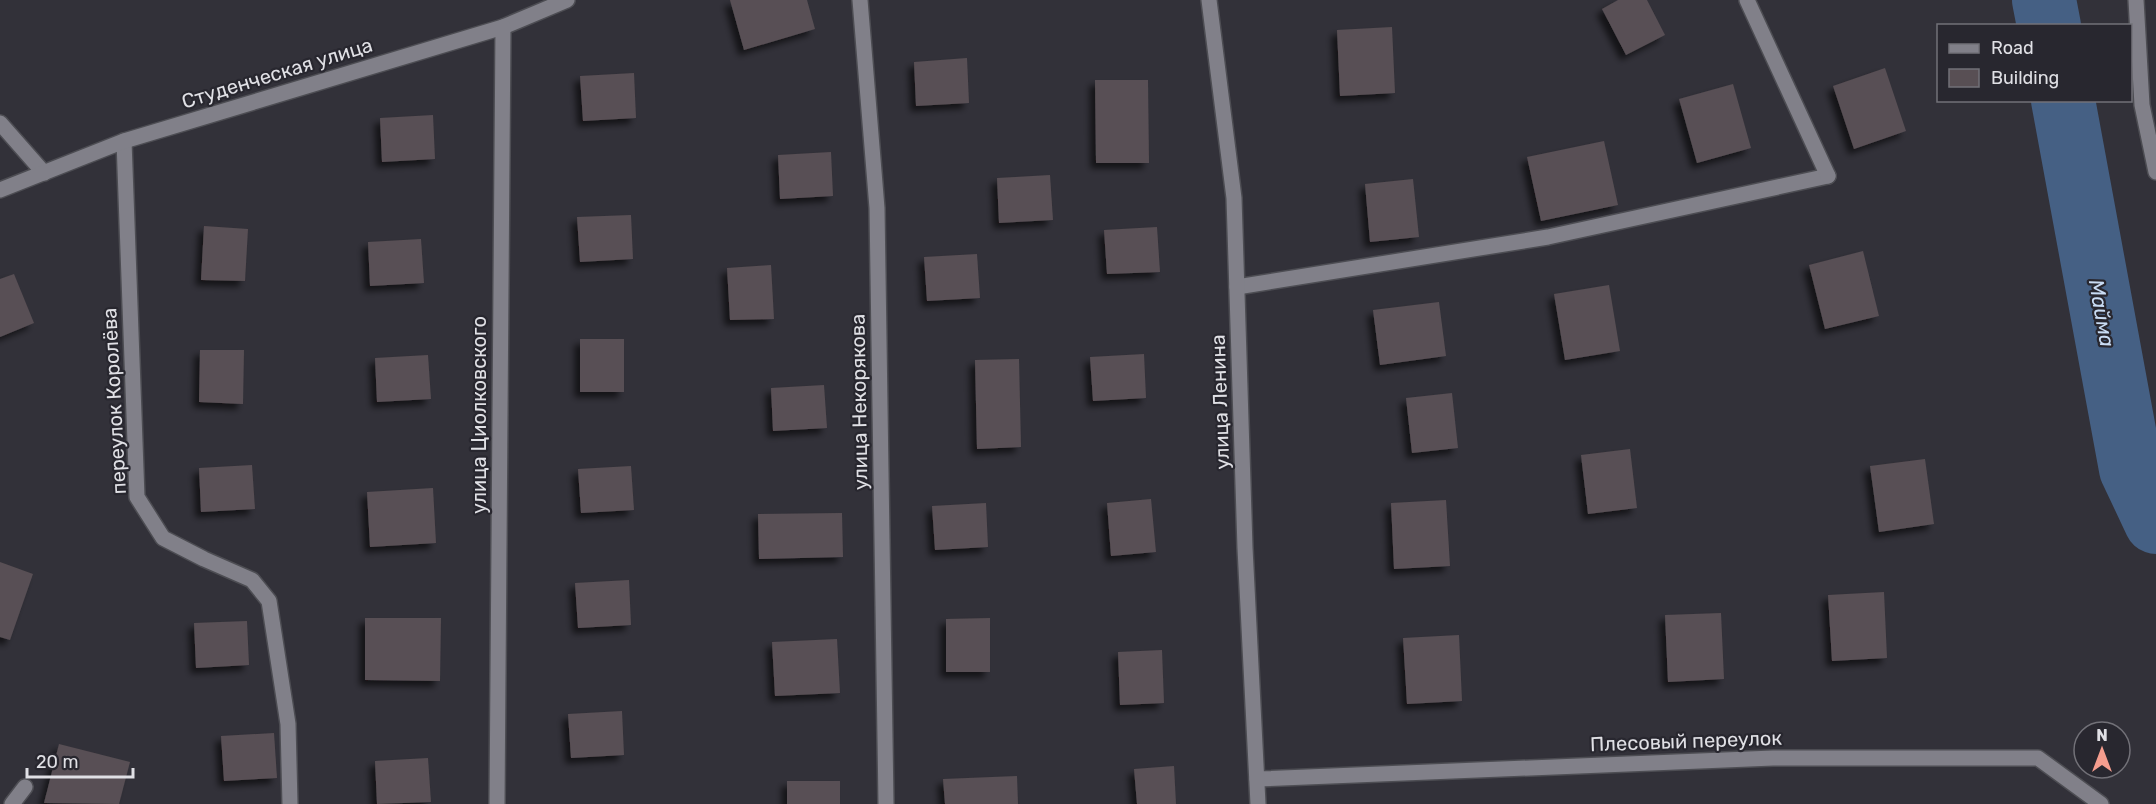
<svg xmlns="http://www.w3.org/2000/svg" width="2156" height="804" font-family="Rubik,sans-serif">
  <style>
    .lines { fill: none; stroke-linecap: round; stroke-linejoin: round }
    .river { stroke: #456084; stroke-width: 64 }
    .building { fill: #584f54; filter: url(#shadow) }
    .service-casing { stroke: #4d4d53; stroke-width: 18 }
    .minor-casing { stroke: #4d4d53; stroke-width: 18 }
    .tertiary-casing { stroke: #4d4d53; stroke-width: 18 }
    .service { stroke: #818089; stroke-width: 15 }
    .minor { stroke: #818089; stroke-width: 15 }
    .tertiary { stroke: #818089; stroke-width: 15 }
    .labels { text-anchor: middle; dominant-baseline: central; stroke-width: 4.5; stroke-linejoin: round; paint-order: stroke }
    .street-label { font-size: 20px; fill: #e0e0e5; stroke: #28272f }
    .water-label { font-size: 21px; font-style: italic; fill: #c9dcf4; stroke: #28272f }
  </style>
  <defs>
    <filter id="shadow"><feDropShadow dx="-5.5" dy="5.5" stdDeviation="3" flood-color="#0009"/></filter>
  </defs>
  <rect width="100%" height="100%" fill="#323139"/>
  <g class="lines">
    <g class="river">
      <path d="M 2044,0 L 2049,26"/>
      <path d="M 2063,100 L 2131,469 L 2156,522"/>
    </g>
  </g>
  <g class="building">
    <path d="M 730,0 L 807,0 L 815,29 L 744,50 Z"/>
    <path d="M 1618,0 L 1647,0 L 1665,35 L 1626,55 L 1602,9 Z"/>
    <path d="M 1392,27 L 1395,93 L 1340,96 L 1337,30 Z"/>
    <path d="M 967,58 L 969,103 L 916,106 L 914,62 Z"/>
    <path d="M 1885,68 L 1906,131 L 1854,149 L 1833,86 Z"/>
    <path d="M 634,73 L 636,118 L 583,121 L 580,76 Z"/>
    <path d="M 1095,80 L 1148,80 L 1149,163 L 1096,163 Z"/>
    <path d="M 1733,84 L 1751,148 L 1697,163 L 1679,99 Z"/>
    <path d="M 433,115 L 435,159 L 382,162 L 380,118 Z"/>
    <path d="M 1604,141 L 1618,205 L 1541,221 L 1527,157 Z"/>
    <path d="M 831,152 L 833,196 L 780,199 L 778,155 Z"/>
    <path d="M 1050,175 L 1053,220 L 999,223 L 997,178 Z"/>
    <path d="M 1413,179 L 1419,237 L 1370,242 L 1365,184 Z"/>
    <path d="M 631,215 L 633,259 L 580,262 L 577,217 Z"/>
    <path d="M 204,226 L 248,229 L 245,281 L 201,280 Z"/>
    <path d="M 1157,227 L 1160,272 L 1107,274 L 1104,230 Z"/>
    <path d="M 421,239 L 424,283 L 370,286 L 368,242 Z"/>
    <path d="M 1863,251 L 1879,316 L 1825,329 L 1809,265 Z"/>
    <path d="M 977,254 L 980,298 L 927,301 L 924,257 Z"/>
    <path d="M 771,265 L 774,319 L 730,320 L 727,268 Z"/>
    <path d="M 14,274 L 34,323 L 0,337 L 0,279 Z"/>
    <path d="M 1609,285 L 1620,351 L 1565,360 L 1554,294 Z"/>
    <path d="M 1439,302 L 1446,356 L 1380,365 L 1373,310 Z"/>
    <rect x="580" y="339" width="44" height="53"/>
    <path d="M 200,350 L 244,350 L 243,404 L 199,402 Z"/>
    <path d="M 1144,354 L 1146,398 L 1093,401 L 1090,357 Z"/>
    <path d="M 428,355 L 431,399 L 377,402 L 375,358 Z"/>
    <path d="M 1019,359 L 1021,447 L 977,449 L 975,360 Z"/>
    <path d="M 824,385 L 827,428 L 773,431 L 771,388 Z"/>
    <path d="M 1452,393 L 1458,448 L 1412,453 L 1406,398 Z"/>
    <path d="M 1630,449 L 1637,508 L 1588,514 L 1581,455 Z"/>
    <path d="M 1925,459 L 1934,524 L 1879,532 L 1870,466 Z"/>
    <path d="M 252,465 L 255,509 L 201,512 L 199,468 Z"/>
    <path d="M 631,466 L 634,510 L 581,513 L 578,469 Z"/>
    <path d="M 433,488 L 436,543 L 370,547 L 367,492 Z"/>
    <path d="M 1151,499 L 1156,552 L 1111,556 L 1107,503 Z"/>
    <path d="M 1446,500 L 1450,566 L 1394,569 L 1391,503 Z"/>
    <path d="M 986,503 L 988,547 L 935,550 L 932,506 Z"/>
    <path d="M 842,513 L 843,557 L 759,559 L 758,514 Z"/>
    <path d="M 0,562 L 33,574 L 10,640 L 0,637 Z"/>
    <path d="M 629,580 L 631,625 L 578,628 L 575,583 Z"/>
    <path d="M 1884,592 L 1887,658 L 1832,661 L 1828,595 Z"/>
    <path d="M 1721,613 L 1724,679 L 1668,682 L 1665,615 Z"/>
    <path d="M 365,618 L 441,618 L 440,681 L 365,680 Z"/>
    <path d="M 990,618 L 990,672 L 946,672 L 946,619 Z"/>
    <path d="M 247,621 L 249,665 L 196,668 L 194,623 Z"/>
    <path d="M 1459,635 L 1462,701 L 1407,704 L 1403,638 Z"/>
    <path d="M 837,639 L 840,693 L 775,696 L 772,642 Z"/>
    <path d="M 1162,650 L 1164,703 L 1120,705 L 1118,652 Z"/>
    <path d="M 622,711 L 624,755 L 571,758 L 568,714 Z"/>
    <path d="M 274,733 L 277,778 L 224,781 L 221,736 Z"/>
    <path d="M 59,744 L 130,762 L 119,804 L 44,803 Z"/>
    <path d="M 428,758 L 431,802 L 377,804 L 375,761 Z"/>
    <path d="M 1174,766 L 1176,804 L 1137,804 L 1134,769 Z"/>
    <path d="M 1017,776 L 1018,804 L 945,804 L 943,779 Z"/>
    <rect x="787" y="781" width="53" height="23"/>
  </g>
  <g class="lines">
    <defs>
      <path id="service" d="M 1237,287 L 1548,237 L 1828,176"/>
      <g id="minor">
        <path d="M 860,0 L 877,208 L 886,804"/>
        <path d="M 1747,0 L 1828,176"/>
        <path d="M 2136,0 L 2142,105 L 2156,172"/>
        <path d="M 0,123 L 44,173"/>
        <path d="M 124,141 L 137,497 L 163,538 L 204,559 L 252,580 L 269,601 L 288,724 L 290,804"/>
        <path d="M 0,190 L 124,141 L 503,27 L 567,0"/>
        <path d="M 1257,779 L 1773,758 L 2038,758 L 2101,804"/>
        <path d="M 12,804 L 25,787"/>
        <path d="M 497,804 L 503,27"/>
      </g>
      <path id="tertiary" d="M 1209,0 L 1234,198 L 1245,548 L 1258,804"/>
    </defs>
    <use href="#service" class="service-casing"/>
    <use href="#minor" class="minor-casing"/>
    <use href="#tertiary" class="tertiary-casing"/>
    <use href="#service" class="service"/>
    <use href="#minor" class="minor"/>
    <use href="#tertiary" class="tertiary"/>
  </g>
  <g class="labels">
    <g class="street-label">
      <text transform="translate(277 73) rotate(-17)">Студенческая улица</text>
      <text transform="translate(114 401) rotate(-93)">переулок Королёва</text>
      <text transform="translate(859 402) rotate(-91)">улица Некорякова</text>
      <text transform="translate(1220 402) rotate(-92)">улица Ленина</text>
      <text transform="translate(479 415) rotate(-90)">улица Циолковского</text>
      <text transform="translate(1686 741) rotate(-2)">Плесовый переулок</text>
    </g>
    <g class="water-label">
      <text transform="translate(2102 313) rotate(80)">Майма</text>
    </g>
  </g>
  <rect x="1937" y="24" width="195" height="78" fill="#28272f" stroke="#727178" stroke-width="1.5"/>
  <rect x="1949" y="44" width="30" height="9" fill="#818089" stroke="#727178" stroke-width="1.5"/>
  <text x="1991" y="54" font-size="18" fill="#e0e0e5">Road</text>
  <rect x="1949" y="69" width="30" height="18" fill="#584f54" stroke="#727178" stroke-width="1.5"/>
  <text x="1991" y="84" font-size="18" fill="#e0e0e5">Building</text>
  <g transform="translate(2102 750)"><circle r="28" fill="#28272f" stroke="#727178" stroke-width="1.5"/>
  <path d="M0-4.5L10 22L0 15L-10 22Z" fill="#f59d8e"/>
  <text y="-9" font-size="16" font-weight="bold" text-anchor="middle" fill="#e0e0e5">N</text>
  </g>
  <path d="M27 768v9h106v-9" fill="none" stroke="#e0e0e5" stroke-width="3"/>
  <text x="36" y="768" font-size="18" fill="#e0e0e5" stroke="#28272f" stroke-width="4.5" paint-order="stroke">20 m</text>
</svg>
